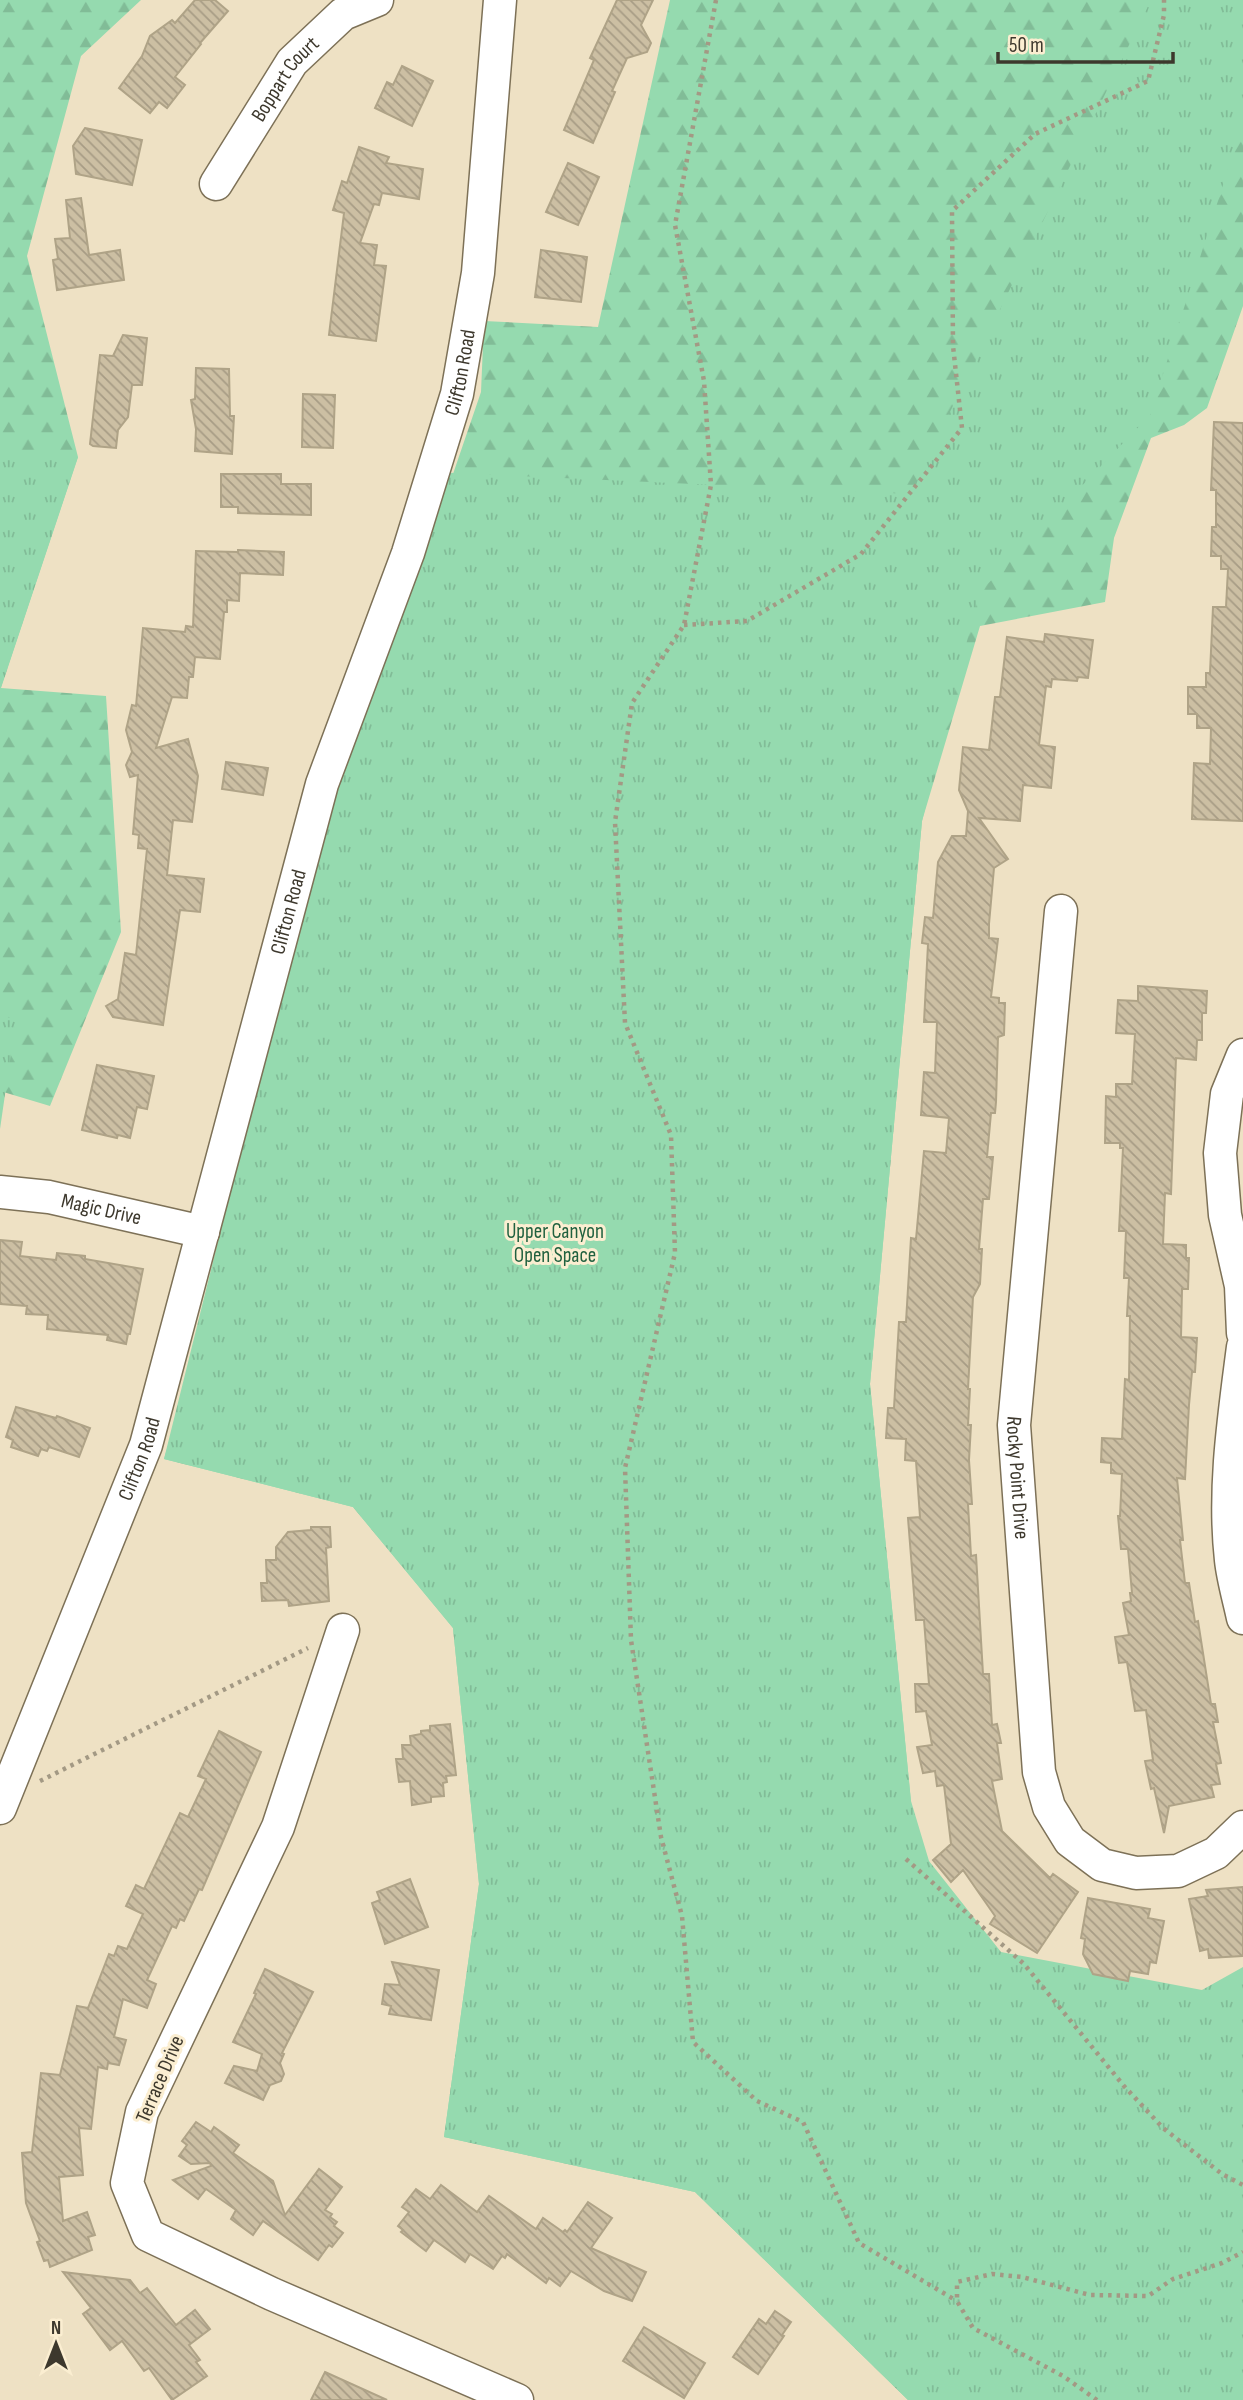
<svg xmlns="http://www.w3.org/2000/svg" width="1243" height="2400" font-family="'Sofia Sans Condensed',sans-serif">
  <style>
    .forest { fill: url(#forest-firs) }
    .park { fill: url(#park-tufts) }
    .building { fill: url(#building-back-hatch); stroke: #afa387; stroke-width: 2 }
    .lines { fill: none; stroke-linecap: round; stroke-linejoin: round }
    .minor-casing { stroke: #7d7157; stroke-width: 35 }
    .path { stroke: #a39984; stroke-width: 4.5; stroke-dasharray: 3.5 5; stroke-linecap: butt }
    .minor { stroke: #fff; stroke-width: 32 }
    .labels { text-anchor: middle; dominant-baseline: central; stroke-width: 6; stroke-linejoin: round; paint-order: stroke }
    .street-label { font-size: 21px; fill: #3d382d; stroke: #fbeed1 }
    .park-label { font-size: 21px; fill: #20613f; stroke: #fbeed1 }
  </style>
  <defs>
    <pattern id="forest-firs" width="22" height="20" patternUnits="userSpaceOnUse" patternTransform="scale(1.75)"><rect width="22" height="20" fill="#95daaf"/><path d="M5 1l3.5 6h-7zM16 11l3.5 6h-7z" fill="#81bc97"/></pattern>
    <pattern id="park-tufts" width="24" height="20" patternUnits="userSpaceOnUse" patternTransform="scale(1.75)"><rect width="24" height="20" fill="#95daaf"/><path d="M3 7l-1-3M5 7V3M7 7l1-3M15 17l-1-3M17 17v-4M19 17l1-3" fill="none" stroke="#81bc97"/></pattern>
    <pattern id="building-back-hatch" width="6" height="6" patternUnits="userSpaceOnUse" patternTransform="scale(1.75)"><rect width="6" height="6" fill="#ccbfa3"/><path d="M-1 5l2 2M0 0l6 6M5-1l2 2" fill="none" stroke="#a79c85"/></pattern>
  </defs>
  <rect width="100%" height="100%" fill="#eee1c4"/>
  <g class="forest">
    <path d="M 0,0 L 141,0 L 81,56 L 27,256 L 78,457 L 1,688 L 106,696 L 121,932 L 50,1106 L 0,1091 Z"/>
    <path d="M 670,0 L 1243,0 L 1243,306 L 1207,408 L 1184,425 L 1151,438 L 1114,538 L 1105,602 L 980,626 L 922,821 L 870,1384 L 911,1802 L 742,2107 L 1243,2400 L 908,2400 L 695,2192 L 444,2137 L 479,1884 L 453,1628 L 353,1507 L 164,1459 L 439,515 L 481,392 L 484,321 L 598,327 Z"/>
  </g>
  <g class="park">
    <path d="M 1151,0 L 1243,0 L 1243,122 L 1150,415 L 979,593 L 922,821 L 870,1384 L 911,1801 L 929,1861 L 1001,1952 L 1202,1990 L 1243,1967 L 1243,2400 L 908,2400 L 695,2192 L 444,2137 L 479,1884 L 453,1628 L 353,1507 L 164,1459 L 279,996 L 334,793 L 433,472 L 910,494 Z"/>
    <path d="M 0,454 L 78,457 L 0,690 Z"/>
    <path d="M 0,1016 L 16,1019 L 0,1129 Z"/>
  </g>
  <g class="building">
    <path d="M 195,0 L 215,0 L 228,11 L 200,43 L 201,44 L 175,77 L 185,85 L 167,108 L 159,102 L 150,113 L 119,88 L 142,56 L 150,36 L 172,20 L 175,23 Z"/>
    <path d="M 617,0 L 653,0 L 641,25 L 651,43 L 647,52 L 627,58 L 612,91 L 615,92 L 593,143 L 564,130 L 594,60 L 590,58 Z"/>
    <path d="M 402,66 L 433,81 L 412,126 L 375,108 L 387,82 L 393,85 Z"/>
    <path d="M 85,128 L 142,140 L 132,185 L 76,174 L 73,146 Z"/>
    <path d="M 359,147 L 389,157 L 386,163 L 423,169 L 419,199 L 382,193 L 379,205 L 374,204 L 360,243 L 377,245 L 374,265 L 386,266 L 376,341 L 329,335 L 344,213 L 333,210 L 342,181 L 347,183 Z"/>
    <path d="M 568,163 L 599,177 L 578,225 L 546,212 Z"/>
    <path d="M 81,198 L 89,255 L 120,250 L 124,280 L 57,290 L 53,260 L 58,259 L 55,239 L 70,238 L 66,200 Z"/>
    <path d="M 541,250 L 587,257 L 581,302 L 535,297 Z"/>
    <path d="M 123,335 L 147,338 L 142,385 L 132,385 L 128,417 L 118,430 L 116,448 L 93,446 L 90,444 L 100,355 L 113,356 Z"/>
    <path d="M 196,368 L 229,369 L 230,416 L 234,416 L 232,454 L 195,451 L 196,429 L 191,400 L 195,399 Z"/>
    <path d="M 303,394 L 335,395 L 333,448 L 302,447 Z"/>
    <path d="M 1214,422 L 1243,423 L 1243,821 L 1192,819 L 1194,763 L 1210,764 L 1211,728 L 1197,728 L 1197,714 L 1188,714 L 1188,687 L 1206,687 L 1206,673 L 1210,673 L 1213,607 L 1226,607 L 1228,569 L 1221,569 L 1221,556 L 1211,556 L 1212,527 L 1216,527 L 1216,490 L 1211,490 Z"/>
    <path d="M 221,474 L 281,474 L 281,484 L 311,484 L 311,515 L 238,513 L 238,507 L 221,507 Z"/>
    <path d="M 238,550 L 284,552 L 283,575 L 240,573 L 239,601 L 227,600 L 227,612 L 224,612 L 220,659 L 195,657 L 193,677 L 189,677 L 187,698 L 172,697 L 156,748 L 188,739 L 198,776 L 192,822 L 173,820 L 167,875 L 204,879 L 200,912 L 180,910 L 163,1025 L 113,1017 L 106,1006 L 118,999 L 125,953 L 136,955 L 147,849 L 138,848 L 139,835 L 133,834 L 138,775 L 130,777 L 126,765 L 132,752 L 126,730 L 132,705 L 136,706 L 143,628 L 185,632 L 186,626 L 193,627 L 196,551 L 238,552 Z"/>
    <path d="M 1045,634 L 1093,640 L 1088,678 L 1078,677 L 1077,681 L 1052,679 L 1051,687 L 1046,686 L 1039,745 L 1055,747 L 1051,788 L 1023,785 L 1020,821 L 979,818 L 1008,859 L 994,868 L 989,924 L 989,938 L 998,939 L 991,997 L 999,998 L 999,1003 L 1005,1003 L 1004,1035 L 998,1037 L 996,1102 L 995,1113 L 991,1113 L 987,1157 L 993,1157 L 989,1199 L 983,1199 L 979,1249 L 982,1249 L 980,1284 L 973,1297 L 968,1389 L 970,1389 L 968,1425 L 971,1425 L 969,1460 L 972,1504 L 968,1504 L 971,1556 L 976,1555 L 983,1674 L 989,1674 L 992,1725 L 997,1724 L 1001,1743 L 997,1743 L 1002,1779 L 992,1781 L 1002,1831 L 1050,1878 L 1053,1874 L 1078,1892 L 1037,1953 L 990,1924 L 995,1916 L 963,1870 L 951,1882 L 933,1860 L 951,1844 L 944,1785 L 937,1786 L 935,1771 L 923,1773 L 917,1747 L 932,1745 L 926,1711 L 916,1712 L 915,1684 L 929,1684 L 924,1620 L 916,1620 L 908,1518 L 920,1517 L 916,1461 L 905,1460 L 906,1439 L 886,1438 L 888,1408 L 894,1408 L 899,1322 L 906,1322 L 911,1238 L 916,1239 L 924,1151 L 946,1153 L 949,1118 L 921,1115 L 924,1072 L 935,1073 L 937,1022 L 924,1022 L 928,944 L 922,943 L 925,917 L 933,918 L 938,862 L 952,836 L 966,836 L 968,811 L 959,790 L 963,747 L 989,750 L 995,697 L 1000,697 L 1007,637 L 1044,642 Z"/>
    <path d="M 226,762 L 268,768 L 263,795 L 222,789 Z"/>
    <path d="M 1138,986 L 1207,991 L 1206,1013 L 1202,1013 L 1202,1040 L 1197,1040 L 1196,1060 L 1176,1058 L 1171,1194 L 1165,1193 L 1163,1244 L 1186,1245 L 1186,1258 L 1189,1258 L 1188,1289 L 1182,1289 L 1181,1337 L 1197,1338 L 1195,1372 L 1192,1372 L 1189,1405 L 1185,1479 L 1177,1478 L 1183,1540 L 1180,1540 L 1185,1583 L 1189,1583 L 1195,1622 L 1198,1621 L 1211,1704 L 1215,1704 L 1218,1722 L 1213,1722 L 1221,1763 L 1216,1764 L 1220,1784 L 1211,1785 L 1214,1797 L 1169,1806 L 1164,1833 L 1154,1788 L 1151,1789 L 1145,1761 L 1153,1760 L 1146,1710 L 1135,1711 L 1127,1662 L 1119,1663 L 1115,1637 L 1129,1635 L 1123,1603 L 1131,1601 L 1130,1593 L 1132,1593 L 1128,1549 L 1121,1549 L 1118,1516 L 1120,1516 L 1122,1474 L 1111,1473 L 1111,1463 L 1101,1462 L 1102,1438 L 1122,1439 L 1125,1379 L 1129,1380 L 1130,1316 L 1127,1316 L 1129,1278 L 1124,1278 L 1126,1231 L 1119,1231 L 1123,1148 L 1120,1148 L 1120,1143 L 1105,1143 L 1106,1096 L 1116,1097 L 1116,1084 L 1132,1084 L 1135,1034 L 1116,1033 L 1118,1000 L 1138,1001 Z"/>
    <path d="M 97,1065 L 154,1076 L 147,1109 L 137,1107 L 130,1138 L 118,1135 L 117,1138 L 82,1130 Z"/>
    <path d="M 0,1240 L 22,1242 L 20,1256 L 56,1260 L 57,1253 L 85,1256 L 85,1259 L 143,1269 L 130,1334 L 128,1334 L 126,1344 L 107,1340 L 108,1335 L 47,1329 L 48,1315 L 26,1314 L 27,1306 L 0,1304 Z"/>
    <path d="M 16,1407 L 56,1418 L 57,1416 L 90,1428 L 79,1457 L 49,1447 L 47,1451 L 41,1449 L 38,1456 L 11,1447 L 13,1440 L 6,1437 Z"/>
    <path d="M 311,1527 L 330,1527 L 331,1547 L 326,1548 L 329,1601 L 289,1606 L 288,1600 L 262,1601 L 261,1583 L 267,1583 L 266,1560 L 276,1560 L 276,1547 L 288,1532 L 311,1530 Z"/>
    <path d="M 450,1724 L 456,1775 L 446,1776 L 447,1782 L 443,1783 L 444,1796 L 431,1797 L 431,1802 L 412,1805 L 410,1781 L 399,1782 L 396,1759 L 403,1759 L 402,1745 L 411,1745 L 410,1736 L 421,1734 L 421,1731 L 430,1730 L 430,1726 Z"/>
    <path d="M 219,1731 L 261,1752 L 202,1890 L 199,1889 L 184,1921 L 180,1919 L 176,1928 L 172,1926 L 147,1980 L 156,1984 L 147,2008 L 123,1999 L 114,2037 L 126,2040 L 119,2065 L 108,2063 L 107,2069 L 98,2067 L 91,2129 L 79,2128 L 83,2175 L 59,2177 L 63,2221 L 87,2212 L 95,2235 L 88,2237 L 92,2250 L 50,2267 L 48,2260 L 44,2261 L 37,2242 L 40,2241 L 26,2203 L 22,2153 L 32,2152 L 41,2073 L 60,2075 L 77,2006 L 88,2008 L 109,1954 L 114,1956 L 118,1946 L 127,1949 L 143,1914 L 126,1906 L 136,1885 L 144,1889 L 180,1813 L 188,1817 L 206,1779 L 198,1776 Z"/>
    <path d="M 410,1879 L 428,1927 L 385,1944 L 372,1903 L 380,1900 L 377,1892 Z"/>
    <path d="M 1243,1887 L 1243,1956 L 1209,1958 L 1208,1949 L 1200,1951 L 1189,1899 L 1208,1896 L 1206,1890 Z"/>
    <path d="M 1088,1898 L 1150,1909 L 1148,1918 L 1164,1921 L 1156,1963 L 1150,1962 L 1148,1974 L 1130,1971 L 1128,1981 L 1093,1974 L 1083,1954 L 1085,1939 L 1081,1938 Z"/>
    <path d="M 392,1962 L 439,1970 L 431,2020 L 389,2014 L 391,2006 L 382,2004 L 385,1984 L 400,1985 Z"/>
    <path d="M 265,1969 L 313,1992 L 282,2053 L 284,2054 L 280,2063 L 284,2074 L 281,2081 L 270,2085 L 263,2100 L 225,2083 L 234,2066 L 257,2071 L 262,2054 L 233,2042 L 256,1994 L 254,1993 Z"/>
    <path d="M 196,2122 L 211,2132 L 214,2127 L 239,2145 L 233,2153 L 273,2181 L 285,2215 L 319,2169 L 342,2187 L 325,2210 L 332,2214 L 330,2217 L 337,2222 L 334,2226 L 343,2233 L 332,2247 L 329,2245 L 318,2260 L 263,2221 L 253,2235 L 231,2219 L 236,2210 L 206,2189 L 198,2199 L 173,2180 L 211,2166 L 210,2163 L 191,2164 L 179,2156 L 187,2145 L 182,2141 Z"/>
    <path d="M 441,2185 L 477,2212 L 489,2196 L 536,2229 L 543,2218 L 563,2232 L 565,2230 L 567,2232 L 588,2202 L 612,2218 L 591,2248 L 646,2272 L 632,2301 L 604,2291 L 571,2271 L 560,2286 L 549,2278 L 546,2283 L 507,2254 L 505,2258 L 502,2256 L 493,2269 L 470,2254 L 465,2262 L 434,2240 L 426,2251 L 401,2232 L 403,2230 L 398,2226 L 409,2212 L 402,2207 L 416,2189 L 430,2199 Z"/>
    <path d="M 63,2272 L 130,2280 L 140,2293 L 147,2288 L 176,2325 L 195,2310 L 210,2329 L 189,2345 L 200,2360 L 196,2362 L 207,2376 L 172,2400 L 149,2368 L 144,2371 L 122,2341 L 110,2350 L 83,2314 L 91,2308 Z"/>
    <path d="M 775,2311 L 791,2322 L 782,2335 L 784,2336 L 758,2374 L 733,2357 L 759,2319 L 766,2324 Z"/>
    <path d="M 644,2327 L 705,2363 L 684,2398 L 623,2361 Z"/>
    <path d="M 325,2372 L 387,2400 L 311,2400 Z"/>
  </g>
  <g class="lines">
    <defs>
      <g id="minor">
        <path id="s1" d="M 216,184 L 292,62 L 343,14 L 377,0"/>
        <path id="s2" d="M 1061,911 L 1014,1425 L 1039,1772 L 1049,1807 L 1070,1841 L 1102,1865 L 1136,1873 L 1178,1871 L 1216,1853 L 1243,1827"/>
        <path d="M 1243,1055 L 1227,1094 L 1220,1153 L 1225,1215 L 1241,1286 L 1243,1333"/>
        <path id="s3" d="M 0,1192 L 49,1197 L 203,1232"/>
        <path d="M 1243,1347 C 1234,1417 1223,1489 1231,1560 C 1233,1579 1239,1599 1243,1618"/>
        <path d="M 343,1630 L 278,1827 L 142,2112 L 127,2183 L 148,2235 L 272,2294 L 517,2400"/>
        <path id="s4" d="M 0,1808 L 146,1445 L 322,784 L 408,553 L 457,394 L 478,273 L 500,0"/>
      </g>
    </defs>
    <use href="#minor" class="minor-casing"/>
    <g class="path">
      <path d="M 716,0 L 675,225 L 704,381 L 711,485 L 684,625 L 632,703 L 615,822 L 625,1023 L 671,1135 L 675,1253 L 625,1468 L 631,1640 L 661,1837 L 682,1916 L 693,2042 L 757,2101 L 803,2122 L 859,2243 L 957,2301"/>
      <path d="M 684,625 L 747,621 L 861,554 L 962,428 L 953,346 L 952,211 L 1035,134 L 1148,81 L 1164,15 L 1164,0"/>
      <path d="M 40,1781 L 308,1648"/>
      <path d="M 906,1859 L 1024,1964 L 1124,2086 L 1163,2128 L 1222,2174 L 1243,2185"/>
      <path d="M 1097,2400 L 1063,2376 L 973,2328 L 957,2301 L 957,2282 L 992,2274 L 1022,2277 L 1090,2295 L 1148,2296 L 1173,2279 L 1222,2263 L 1243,2252"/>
    </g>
    <use href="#minor" class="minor"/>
  </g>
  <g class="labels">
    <g class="street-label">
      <text stroke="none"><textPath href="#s1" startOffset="126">Boppart Court</textPath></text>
      <text stroke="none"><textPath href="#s4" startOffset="1510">Clifton Road</textPath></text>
      <text stroke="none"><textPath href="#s4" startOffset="943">Clifton Road</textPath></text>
      <text stroke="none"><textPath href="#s3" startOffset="103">Magic Drive</textPath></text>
      <text stroke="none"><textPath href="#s4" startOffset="376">Clifton Road</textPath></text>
      <text stroke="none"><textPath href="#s2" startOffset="569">Rocky Point Drive</textPath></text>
      <text transform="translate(160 2079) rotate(-67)">Terrace Drive</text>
    </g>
    <g class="park-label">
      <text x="555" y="1231">Upper Canyon<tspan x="555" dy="24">Open Space</tspan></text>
    </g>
  </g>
  <g transform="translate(56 2344)" stroke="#fbeed1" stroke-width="5" paint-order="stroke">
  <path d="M0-5L12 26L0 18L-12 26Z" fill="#3d382d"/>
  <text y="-10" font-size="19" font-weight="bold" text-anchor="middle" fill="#3d382d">N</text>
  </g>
  <path d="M998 52v10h175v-10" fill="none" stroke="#3d382d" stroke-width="3.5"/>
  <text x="1009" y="52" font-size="21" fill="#3d382d" stroke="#fbeed1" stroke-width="5" paint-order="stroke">50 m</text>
</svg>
